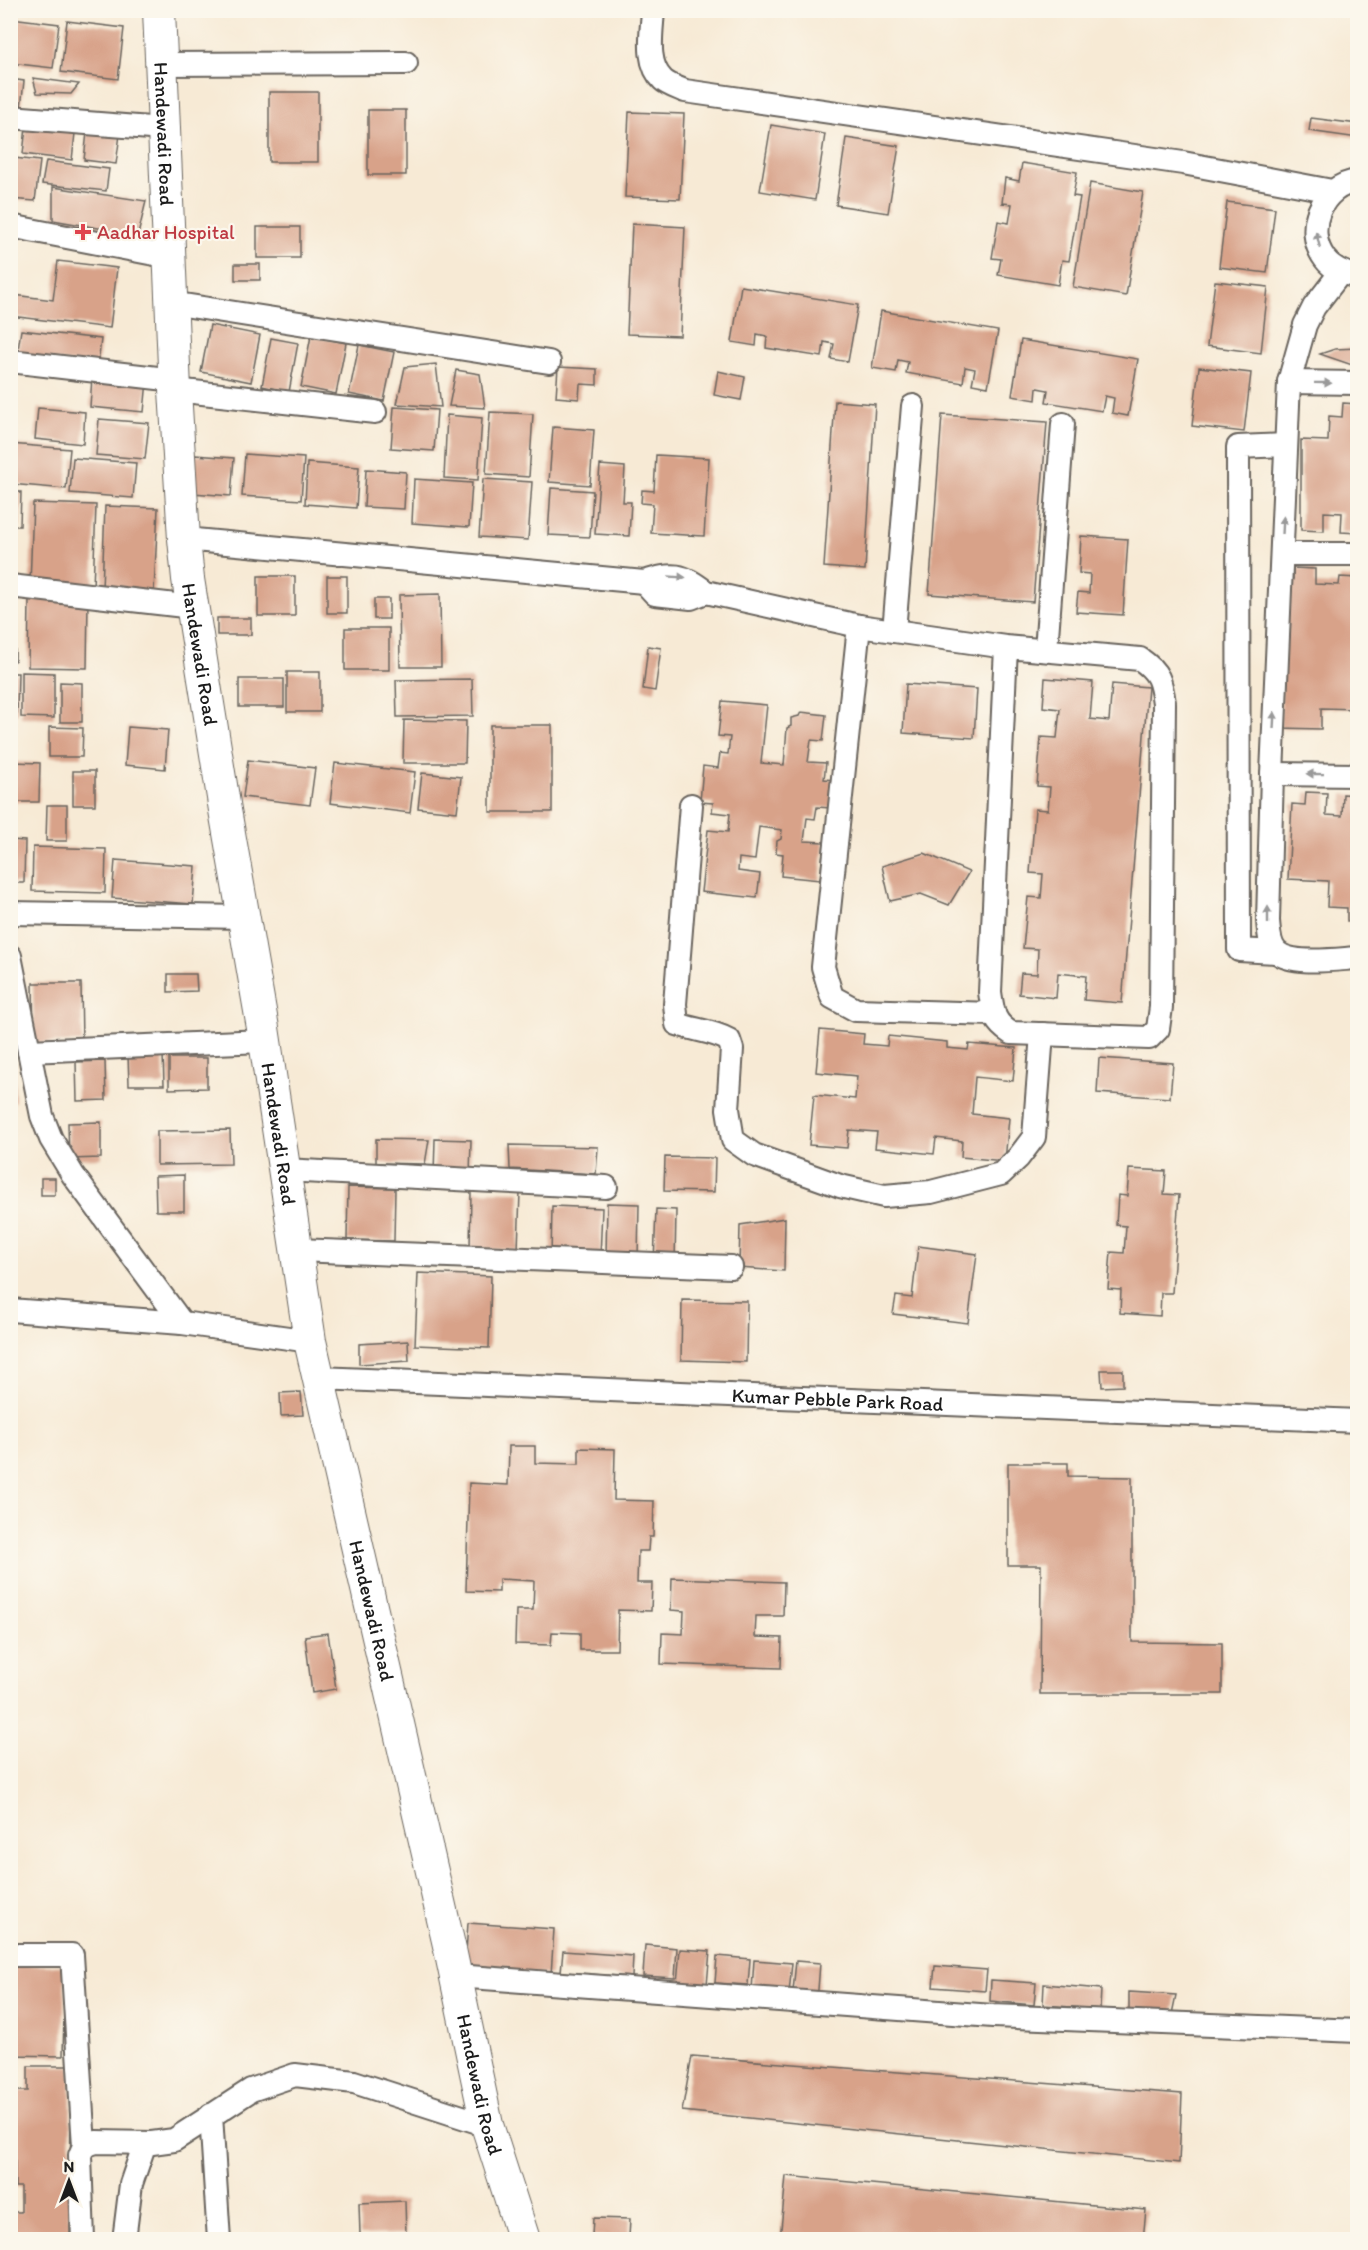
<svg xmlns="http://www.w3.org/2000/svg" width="1368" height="2250" font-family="Itim,sans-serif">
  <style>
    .building { fill: #d8a289 }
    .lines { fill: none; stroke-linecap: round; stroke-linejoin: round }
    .minor-casing { stroke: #69645d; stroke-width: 26 }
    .secondary-casing { stroke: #69645d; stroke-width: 34 }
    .minor { stroke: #fff; stroke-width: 22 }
    .secondary { stroke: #fff; stroke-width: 32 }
    .oneway { fill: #999 }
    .health-dot { fill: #e0444e; stroke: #fbf7ec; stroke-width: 2 }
    .labels { text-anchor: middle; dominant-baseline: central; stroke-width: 4.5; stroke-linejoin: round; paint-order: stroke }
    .street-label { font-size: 20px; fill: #1c1c1c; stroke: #fbf7ec }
    .health-label { font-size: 20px; fill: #be3a42; stroke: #fbf7ec; text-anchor: start }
  </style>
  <rect width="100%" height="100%" fill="#fbf7ec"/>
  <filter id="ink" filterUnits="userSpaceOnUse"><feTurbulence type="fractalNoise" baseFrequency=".0167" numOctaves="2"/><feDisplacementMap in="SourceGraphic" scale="12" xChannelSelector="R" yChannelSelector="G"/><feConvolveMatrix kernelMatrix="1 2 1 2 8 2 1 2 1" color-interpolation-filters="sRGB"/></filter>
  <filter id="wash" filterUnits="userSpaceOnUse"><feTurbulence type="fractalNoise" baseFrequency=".008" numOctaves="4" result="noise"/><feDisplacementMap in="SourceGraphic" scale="24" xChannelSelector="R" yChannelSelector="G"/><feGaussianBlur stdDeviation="1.35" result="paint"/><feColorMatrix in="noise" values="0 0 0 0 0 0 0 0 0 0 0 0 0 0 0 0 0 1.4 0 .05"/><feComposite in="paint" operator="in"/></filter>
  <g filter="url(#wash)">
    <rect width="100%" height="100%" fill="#f7ead5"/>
    <g id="blocks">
      <g class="building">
        <path d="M 11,18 L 59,24 L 53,68 L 10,63 Z"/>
        <path d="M 67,21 L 124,28 L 118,79 L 61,72 Z"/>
        <path d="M 33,78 L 79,84 L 71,94 L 37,93 Z"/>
        <path d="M 10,79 L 24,81 L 20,116 L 10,115 Z"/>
        <rect x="269" y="92" width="49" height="70"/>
        <rect x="368" y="110" width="38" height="65"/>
        <path d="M 629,112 L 684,114 L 680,199 L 625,197 Z"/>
        <path d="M 10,118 L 17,119 L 12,160 L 10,160 Z"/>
        <path d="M 27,118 L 76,124 L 72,160 L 23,154 Z"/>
        <path d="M 1311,118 L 1358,124 L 1358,138 L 1309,131 Z"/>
        <path d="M 88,123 L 121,127 L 116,164 L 84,160 Z"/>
        <path d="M 771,125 L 825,134 L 815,200 L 760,191 Z"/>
        <path d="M 846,138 L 899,146 L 888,213 L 836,205 Z"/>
        <path d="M 14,158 L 40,161 L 35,201 L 10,199 Z"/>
        <path d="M 46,161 L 109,169 L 106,191 L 42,184 Z"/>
        <path d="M 1022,163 L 1077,172 L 1073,196 L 1080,197 L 1069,261 L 1062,260 L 1058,285 L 998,275 L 1001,259 L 992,258 L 998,221 L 1009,223 L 1012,204 L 1002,203 L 1005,178 L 1019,181 Z"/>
        <path d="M 1090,183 L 1143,192 L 1126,296 L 1073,287 Z"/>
        <path d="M 53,187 L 146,201 L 138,235 L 53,220 Z"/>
        <path d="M 1227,202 L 1275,208 L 1267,273 L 1219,267 Z"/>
        <path d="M 632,224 L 685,227 L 680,336 L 627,334 Z"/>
        <rect x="257" y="227" width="43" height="31"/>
        <path d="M 10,255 L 18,256 L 14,295 L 53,300 L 58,261 L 117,268 L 110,328 L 10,316 Z"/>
        <rect x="235" y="264" width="25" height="16"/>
        <path d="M 1215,281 L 1268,287 L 1261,353 L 1207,346 Z"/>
        <path d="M 741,286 L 858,305 L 848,362 L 831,359 L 834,344 L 824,342 L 822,357 L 766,348 L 767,336 L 757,334 L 756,346 L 732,342 Z"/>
        <path d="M 881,311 L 998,331 L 988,387 L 972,384 L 975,369 L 965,367 L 963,383 L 906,373 L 908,362 L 898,360 L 896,372 L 872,368 Z"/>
        <path d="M 210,325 L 260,335 L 251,382 L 201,372 Z"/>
        <path d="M 21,330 L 101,339 L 98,365 L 17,356 Z"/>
        <path d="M 311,336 L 346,343 L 336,394 L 301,387 Z"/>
        <path d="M 271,338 L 298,343 L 289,392 L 262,386 Z"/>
        <path d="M 1021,340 L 1138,359 L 1128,416 L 1112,413 L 1114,398 L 1105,396 L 1102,411 L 1046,402 L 1048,390 L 1037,388 L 1036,400 L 1012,396 Z"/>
        <path d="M 359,345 L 394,352 L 384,401 L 349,394 Z"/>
        <path d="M 1358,348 L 1358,367 L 1320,354 L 1335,349 Z"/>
        <path d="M 436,364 L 441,407 L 397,404 L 405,367 Z"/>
        <path d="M 558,367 L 597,369 L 597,385 L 580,384 L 579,399 L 556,397 Z"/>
        <path d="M 1199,367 L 1251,373 L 1244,432 L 1192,426 Z"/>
        <path d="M 456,370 L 480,374 L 485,408 L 449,406 Z"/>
        <path d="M 718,371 L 745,377 L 741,400 L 714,395 Z"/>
        <path d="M 92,377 L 147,381 L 144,412 L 90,407 Z"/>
        <path d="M 835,401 L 875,404 L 865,570 L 824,567 Z"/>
        <path d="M 1343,403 L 1358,404 L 1358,533 L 1341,532 L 1342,513 L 1324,512 L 1324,531 L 1301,530 L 1301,440 L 1328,441 L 1329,416 L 1342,417 Z"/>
        <path d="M 394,407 L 437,410 L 434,451 L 391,448 Z"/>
        <path d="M 38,408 L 85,412 L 83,444 L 35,439 Z"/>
        <path d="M 490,412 L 533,414 L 529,477 L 486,474 Z"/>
        <path d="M 447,415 L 482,418 L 478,480 L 444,478 Z"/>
        <path d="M 942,415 L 1047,422 L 1033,602 L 929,594 Z"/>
        <path d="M 99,419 L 149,423 L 145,459 L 96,455 Z"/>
        <path d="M 553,427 L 594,430 L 590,485 L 549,482 Z"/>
        <path d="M 10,444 L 70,449 L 66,489 L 10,484 Z"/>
        <path d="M 245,454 L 304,458 L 301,500 L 242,496 Z"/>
        <path d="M 195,455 L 234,458 L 231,496 L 193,493 Z"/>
        <path d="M 656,455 L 709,458 L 704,536 L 651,533 L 653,504 L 641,503 L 642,490 L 654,491 Z"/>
        <path d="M 73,458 L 136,463 L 133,498 L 70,493 Z"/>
        <path d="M 307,463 L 359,467 L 356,508 L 305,504 Z"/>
        <path d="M 600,465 L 625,467 L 623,502 L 631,502 L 629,536 L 595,534 Z"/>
        <path d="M 366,469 L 406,472 L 404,509 L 364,507 Z"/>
        <path d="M 414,479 L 472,483 L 469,527 L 412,523 Z"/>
        <path d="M 483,479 L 532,482 L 528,540 L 479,537 Z"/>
        <path d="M 551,488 L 593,491 L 590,537 L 548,535 Z"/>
        <path d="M 10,492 L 21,492 L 20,526 L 10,526 Z"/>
        <path d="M 33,503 L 96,505 L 93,588 L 30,585 Z"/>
        <path d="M 105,506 L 158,508 L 154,592 L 102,590 Z"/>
        <path d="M 1081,536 L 1128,539 L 1123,615 L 1076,612 L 1078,592 L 1089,593 L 1090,574 L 1079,573 Z"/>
        <path d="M 1293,568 L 1315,569 L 1315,584 L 1339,585 L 1340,577 L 1358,578 L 1358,663 L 1352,663 L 1351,683 L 1358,683 L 1358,709 L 1321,708 L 1321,729 L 1280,728 L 1286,579 L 1293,579 Z"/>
        <rect x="258" y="576" width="37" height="40"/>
        <rect x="327" y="576" width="20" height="37"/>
        <path d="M 10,590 L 16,590 L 15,661 L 10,661 Z"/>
        <path d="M 440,594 L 441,667 L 400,667 L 399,595 Z"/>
        <path d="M 29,599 L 88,599 L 87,668 L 28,667 Z"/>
        <rect x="374" y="599" width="15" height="20"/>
        <rect x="217" y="618" width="34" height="17"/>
        <rect x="345" y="628" width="44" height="42"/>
        <path d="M 648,646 L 661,648 L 655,691 L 643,689 Z"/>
        <path d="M 21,672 L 54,673 L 54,718 L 21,717 Z"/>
        <rect x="287" y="672" width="33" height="40"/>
        <path d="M 10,673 L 18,673 L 17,713 L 10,713 Z"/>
        <path d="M 1045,678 L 1093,682 L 1090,719 L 1109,721 L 1112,684 L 1148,687 L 1122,1003 L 1084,1000 L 1086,976 L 1058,973 L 1056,998 L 1019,994 L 1021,973 L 1037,974 L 1038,949 L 1023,948 L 1028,897 L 1041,898 L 1043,874 L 1030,873 L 1035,809 L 1048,810 L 1050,787 L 1037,786 L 1041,737 L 1057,738 L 1060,709 L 1043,707 Z"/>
        <rect x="239" y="679" width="45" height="28"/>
        <path d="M 472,679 L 473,716 L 397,717 L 396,680 Z"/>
        <path d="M 60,682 L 82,683 L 82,722 L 60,722 Z"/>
        <path d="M 906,684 L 977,689 L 974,738 L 903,733 Z"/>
        <path d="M 722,701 L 767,705 L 761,763 L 784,765 L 787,728 L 791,726 L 791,718 L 799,716 L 801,712 L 826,715 L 823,741 L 811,740 L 808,762 L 826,763 L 824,779 L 834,780 L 831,808 L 817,807 L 815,819 L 807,818 L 804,841 L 824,842 L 820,880 L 781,876 L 783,854 L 776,853 L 777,841 L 781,839 L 782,830 L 759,827 L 755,860 L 739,858 L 738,871 L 760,874 L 757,898 L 701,892 L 708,830 L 728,832 L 730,814 L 712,812 L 713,803 L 700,802 L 703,766 L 718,768 L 720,753 L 728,754 L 730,737 L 718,736 Z"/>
        <path d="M 404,720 L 466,721 L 465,763 L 403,763 Z"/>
        <rect x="490" y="725" width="62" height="87"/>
        <path d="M 49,727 L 83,728 L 82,757 L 49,757 Z"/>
        <path d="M 128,727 L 168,730 L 165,769 L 125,765 Z"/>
        <path d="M 248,760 L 315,768 L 310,805 L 243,797 Z"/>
        <path d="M 14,762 L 40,763 L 39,802 L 12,802 Z"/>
        <path d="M 335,763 L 415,772 L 410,813 L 330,803 Z"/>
        <rect x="73" y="771" width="22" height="34"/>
        <path d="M 422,773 L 461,777 L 457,812 L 418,808 Z"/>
        <path d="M 1306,792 L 1327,793 L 1326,815 L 1342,816 L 1343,794 L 1358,795 L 1358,921 L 1347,921 L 1347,908 L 1327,907 L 1328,881 L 1288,879 L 1292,804 L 1305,805 Z"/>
        <path d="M 47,805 L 67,805 L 67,841 L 46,841 Z"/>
        <path d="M 10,840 L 25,841 L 24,883 L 10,883 Z"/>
        <path d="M 33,847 L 106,849 L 105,893 L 32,891 Z"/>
        <path d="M 924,853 L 969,872 L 949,905 L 921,894 L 890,901 L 882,866 Z"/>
        <path d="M 115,860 L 196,866 L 193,904 L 112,898 Z"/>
        <path d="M 168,974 L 196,974 L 197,991 L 168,992 Z"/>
        <path d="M 33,983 L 81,983 L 82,1042 L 34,1043 Z"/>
        <path d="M 820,1030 L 864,1034 L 863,1044 L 887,1046 L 888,1036 L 947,1042 L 947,1048 L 968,1050 L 969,1044 L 1016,1048 L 1013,1081 L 975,1077 L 972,1114 L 1009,1118 L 1005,1161 L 961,1157 L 962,1141 L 936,1138 L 934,1154 L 875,1148 L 877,1132 L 849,1130 L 847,1148 L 809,1145 L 814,1095 L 855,1099 L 857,1076 L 816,1072 Z"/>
        <path d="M 128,1054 L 163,1054 L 164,1085 L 129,1085 Z"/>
        <path d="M 10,1057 L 14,1057 L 15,1102 L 10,1103 Z"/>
        <path d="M 169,1058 L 207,1058 L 207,1088 L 169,1089 Z"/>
        <path d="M 1099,1058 L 1173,1063 L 1170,1098 L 1097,1093 Z"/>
        <path d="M 105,1061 L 106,1100 L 77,1101 L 76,1062 Z"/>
        <path d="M 101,1122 L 101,1158 L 69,1159 L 68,1123 Z"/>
        <path d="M 230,1130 L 231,1164 L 157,1165 L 157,1131 Z"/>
        <path d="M 376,1139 L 429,1140 L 425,1164 L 376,1163 Z"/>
        <path d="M 435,1139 L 471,1140 L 470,1175 L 434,1174 Z"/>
        <path d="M 509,1145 L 598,1147 L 596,1174 L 510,1169 Z"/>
        <path d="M 665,1157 L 715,1158 L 714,1192 L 664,1191 Z"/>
        <path d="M 1129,1169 L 1166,1171 L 1164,1194 L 1179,1195 L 1172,1293 L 1161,1293 L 1160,1316 L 1120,1313 L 1121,1290 L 1108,1289 L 1111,1252 L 1124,1253 L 1126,1226 L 1116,1225 L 1118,1195 L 1127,1196 Z"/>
        <path d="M 184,1175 L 184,1211 L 156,1211 L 155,1176 Z"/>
        <rect x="41" y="1178" width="14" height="17"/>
        <path d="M 348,1187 L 395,1188 L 394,1241 L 347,1240 Z"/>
        <path d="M 471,1191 L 520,1192 L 518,1250 L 470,1249 Z"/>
        <path d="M 607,1203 L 639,1204 L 638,1258 L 606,1257 Z"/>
        <path d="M 552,1206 L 602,1208 L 600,1259 L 551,1258 Z"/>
        <path d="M 656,1209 L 676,1210 L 675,1263 L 654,1263 Z"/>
        <path d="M 785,1218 L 784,1271 L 739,1268 L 740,1225 Z"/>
        <path d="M 918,1246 L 977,1254 L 968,1323 L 893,1314 L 896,1296 L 912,1298 Z"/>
        <path d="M 418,1273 L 491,1276 L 489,1348 L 415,1345 Z"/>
        <path d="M 682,1300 L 747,1301 L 746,1362 L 681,1360 Z"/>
        <path d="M 408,1341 L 409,1361 L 359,1364 L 359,1344 Z"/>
        <path d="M 1101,1370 L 1123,1370 L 1123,1386 L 1102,1387 Z"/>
        <path d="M 301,1392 L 303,1415 L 281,1416 L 280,1393 Z"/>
        <path d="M 509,1446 L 535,1446 L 535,1463 L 579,1464 L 579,1448 L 615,1449 L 614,1500 L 654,1501 L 653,1537 L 649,1537 L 648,1551 L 638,1551 L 637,1583 L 652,1583 L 651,1611 L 618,1610 L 617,1650 L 580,1650 L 580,1633 L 552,1632 L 551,1645 L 515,1644 L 516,1610 L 533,1610 L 534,1581 L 499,1579 L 499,1592 L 466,1591 L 469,1483 L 508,1485 Z"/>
        <path d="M 1008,1463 L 1068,1463 L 1068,1476 L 1132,1477 L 1132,1642 L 1222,1643 L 1222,1694 L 1040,1694 L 1041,1565 L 1008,1565 Z"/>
        <path d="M 672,1578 L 784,1582 L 783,1616 L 756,1616 L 755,1637 L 782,1638 L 781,1668 L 661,1664 L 662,1633 L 683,1634 L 684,1611 L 671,1610 Z"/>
        <path d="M 328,1633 L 336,1689 L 312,1693 L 305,1636 Z"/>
        <path d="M 468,1923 L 554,1929 L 551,1975 L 465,1968 Z"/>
        <path d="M 645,1945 L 677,1948 L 675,1978 L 643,1976 Z"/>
        <path d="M 680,1949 L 710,1951 L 707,1985 L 677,1983 Z"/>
        <path d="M 563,1951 L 633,1956 L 632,1977 L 561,1972 Z"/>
        <path d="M 717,1956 L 750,1959 L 748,1985 L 715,1983 Z"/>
        <path d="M 754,1960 L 792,1963 L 789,1993 L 752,1990 Z"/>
        <path d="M 796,1961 L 820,1963 L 817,2003 L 792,2001 Z"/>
        <path d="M 10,1965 L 65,1966 L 63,2056 L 10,2055 Z"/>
        <path d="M 935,1966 L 987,1970 L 985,1991 L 933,1987 Z"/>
        <path d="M 991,1980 L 1036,1983 L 1034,2005 L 990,2001 Z"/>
        <path d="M 1044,1984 L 1101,1989 L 1100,2009 L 1043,2005 Z"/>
        <path d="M 1129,1992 L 1176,1995 L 1172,2014 L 1129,2011 Z"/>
        <path d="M 692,2056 L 1182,2094 L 1179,2163 L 682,2111 Z"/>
        <path d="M 28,2066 L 71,2066 L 70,2240 L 10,2240 L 10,2212 L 21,2212 L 21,2187 L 15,2187 L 15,2158 L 10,2158 L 10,2091 L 28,2091 Z"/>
        <path d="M 786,2176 L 1146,2210 L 1143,2240 L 780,2240 Z"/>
        <path d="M 405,2201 L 406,2234 L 360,2235 L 359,2203 Z"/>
        <path d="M 593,2218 L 630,2219 L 629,2237 L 592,2236 Z"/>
      </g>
    </g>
  </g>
  <g filter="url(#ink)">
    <use href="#blocks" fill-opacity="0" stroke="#69645d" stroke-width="1.5"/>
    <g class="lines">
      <defs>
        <g id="minor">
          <path d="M 653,10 C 652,32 645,63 663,80 C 668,85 678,88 685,91 L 1183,163 L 1332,191"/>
          <path d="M 161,64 L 406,63"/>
          <path d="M 10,117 L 163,129"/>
          <path d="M 1358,181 C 1321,185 1303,230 1325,259 C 1333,270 1346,274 1358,277"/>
          <path d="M 10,226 L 170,257"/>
          <path d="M 1341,272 L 1314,307 L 1305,325 L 1289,382 L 1272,774 L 1268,921 C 1269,931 1269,945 1277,952 C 1292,966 1338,959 1358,958"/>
          <path d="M 171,303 L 549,362"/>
          <path d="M 10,361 L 175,380"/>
          <path d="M 1289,382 L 1358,383"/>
          <path d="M 175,390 L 375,412"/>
          <path d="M 184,539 L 644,582 C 674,573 681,573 706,592 L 859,626 L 1006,647 L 1140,659 C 1159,672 1161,681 1164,703 L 1161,1007 L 1158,1029 L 1149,1038 L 1011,1033 C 993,1022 993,1012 990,992 L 1006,647"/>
          <path d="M 1282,554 L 1358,554"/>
          <path d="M 644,582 L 655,594 L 691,598 L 706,592"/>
          <path d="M 10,586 L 193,607"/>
          <path d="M 859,626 L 823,967 L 832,997 L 856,1010 L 994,1014"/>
          <path d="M 894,631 L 913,406"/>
          <path d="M 1046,650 L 1063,424"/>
          <path d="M 1272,774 L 1358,775"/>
          <path d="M 691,805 L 675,1004 L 677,1024 C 694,1030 713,1031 729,1040 L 732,1049 L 728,1109 L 733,1140 L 754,1155 L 840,1186 L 884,1196 L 931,1192 L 1001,1174 L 1018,1158 L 1034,1137 L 1042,1034"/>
          <path d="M 10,913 L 244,917"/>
          <path d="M 1276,952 L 1239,950 L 1238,447 L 1286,445"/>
          <path d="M 10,956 L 42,1116 L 51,1139 L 73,1175 L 182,1323"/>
          <path d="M 29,1051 L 265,1041"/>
          <path d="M 284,1170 L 606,1187"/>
          <path d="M 297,1250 L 731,1267"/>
          <path d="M 10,1310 L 182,1323 L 310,1341"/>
          <path id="s1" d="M 319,1378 L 1358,1421"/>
          <path d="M 10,1955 L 72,1955 L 84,2146"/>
          <path d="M 456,1976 L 993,2016 L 1358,2031"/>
          <path d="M 211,2115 L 219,2240"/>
          <path d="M 83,2240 L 80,2155 L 84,2146 L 96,2142 L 152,2143 L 174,2140 L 251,2090 L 295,2075 L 354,2082 L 487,2125"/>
          <path d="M 124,2240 L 131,2184 L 145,2143"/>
        </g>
        <g id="secondary">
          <path id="s2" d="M 159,10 L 175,390 L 184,539 L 188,579 L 225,810 L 263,1028 L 310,1341 L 451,1954 L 487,2125 L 524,2240"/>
        </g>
      </defs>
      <use href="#minor" class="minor-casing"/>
      <use href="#secondary" class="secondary-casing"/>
      <use href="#minor" class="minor"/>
      <use href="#secondary" class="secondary"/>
    </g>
    <defs><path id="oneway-solid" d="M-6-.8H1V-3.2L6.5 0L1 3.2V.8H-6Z" transform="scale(1.5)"/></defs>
    <g class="oneway">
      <use href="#oneway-solid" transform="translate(1318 240) rotate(-104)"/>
      <use href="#oneway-solid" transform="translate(1323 383) rotate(1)"/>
      <use href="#oneway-solid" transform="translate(1283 525) rotate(-87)"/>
      <use href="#oneway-solid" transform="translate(677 577) rotate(3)"/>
      <use href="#oneway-solid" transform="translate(1274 720) rotate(-87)"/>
      <use href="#oneway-solid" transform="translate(1315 774) rotate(-179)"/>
      <use href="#oneway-solid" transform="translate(1268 915) rotate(-90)"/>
    </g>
  </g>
  <path class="health-dot" d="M80 223h6v6h6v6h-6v6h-6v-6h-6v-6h6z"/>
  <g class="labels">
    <g class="street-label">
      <text stroke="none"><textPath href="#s2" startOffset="124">Handewadi Road</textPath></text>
      <text stroke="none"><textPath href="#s2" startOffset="646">Handewadi Road</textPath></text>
      <text stroke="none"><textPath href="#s2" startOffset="1132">Handewadi Road</textPath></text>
      <text stroke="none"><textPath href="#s1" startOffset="519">Kumar Pebble Park Road</textPath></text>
      <text stroke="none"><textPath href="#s2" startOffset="1618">Handewadi Road</textPath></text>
      <text stroke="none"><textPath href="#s2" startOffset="2104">Handewadi Road</textPath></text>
    </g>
    <g class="health-label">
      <text x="97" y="232">Aadhar Hospital</text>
    </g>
  </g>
  <rect width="1368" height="2250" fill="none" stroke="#fbf7ec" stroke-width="36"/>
  <g transform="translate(69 2181)" stroke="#fbf7ec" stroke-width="4.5" paint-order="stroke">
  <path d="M0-4.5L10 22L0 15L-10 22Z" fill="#1c1c1c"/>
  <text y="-9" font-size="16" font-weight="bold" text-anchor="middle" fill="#1c1c1c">N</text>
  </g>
</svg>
